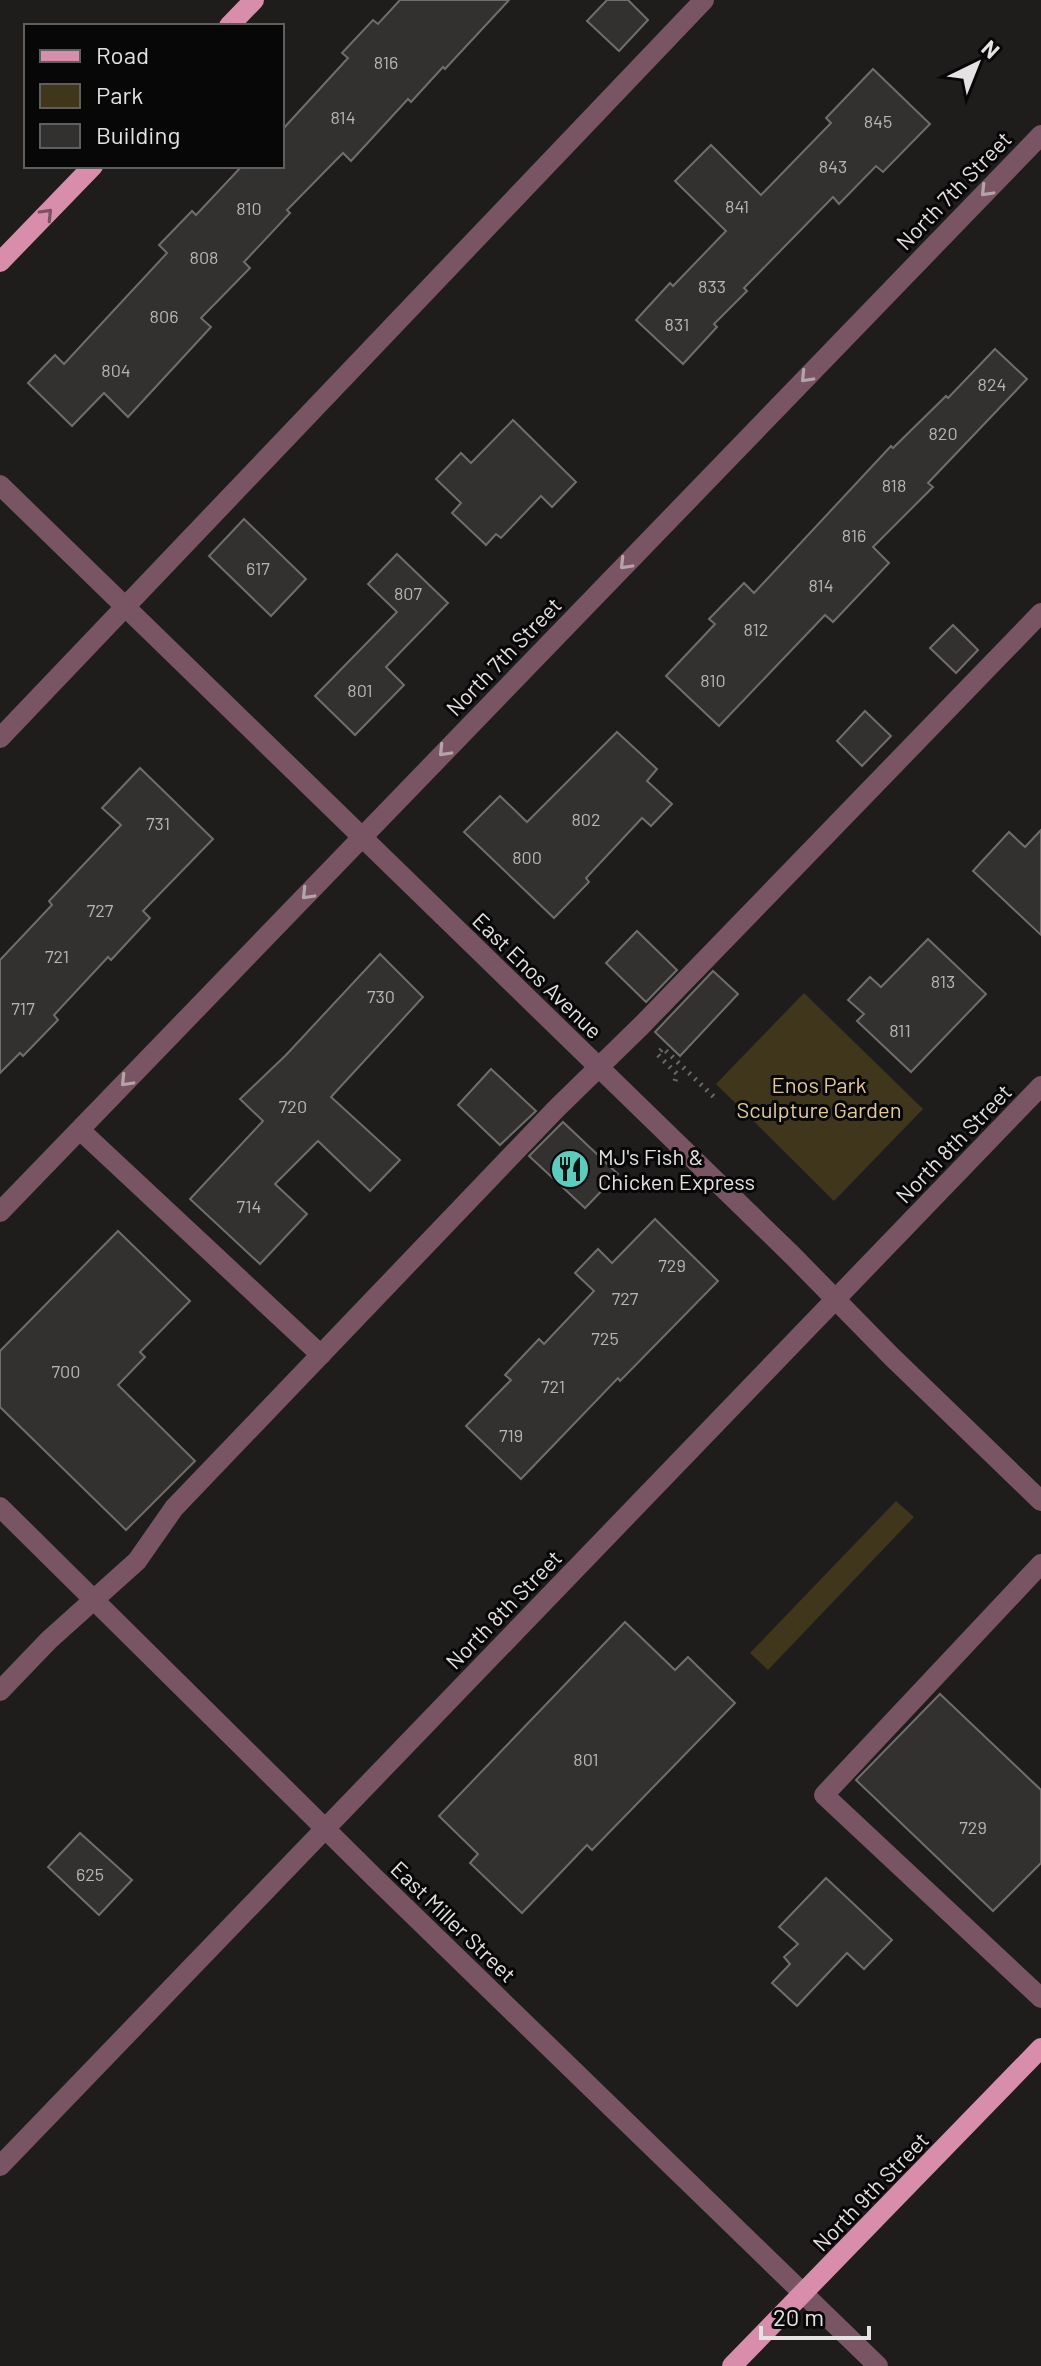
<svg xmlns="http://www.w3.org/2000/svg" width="1041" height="2366" font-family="Barlow,sans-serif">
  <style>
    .green { fill: #40361b }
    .building { fill: #33312f; stroke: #706d6c; stroke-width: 2 }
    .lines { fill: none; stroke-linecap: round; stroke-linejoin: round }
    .path { stroke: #696767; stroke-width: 5; stroke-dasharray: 2 6; stroke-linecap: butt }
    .minor { stroke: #795563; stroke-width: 20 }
    .major { stroke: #d88daa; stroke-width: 20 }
    .oneway { stroke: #b4a3a9 }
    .oneway2 { stroke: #7a5161 }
    .labels { text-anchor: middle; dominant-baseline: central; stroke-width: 6; stroke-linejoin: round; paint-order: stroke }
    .number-label { font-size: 18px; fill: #b8b6b5 }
    .street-label { font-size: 22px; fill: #e4e2e2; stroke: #080707 }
    .park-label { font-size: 22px; fill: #e3cb8d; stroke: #080707 }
    .poi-label { font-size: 22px; fill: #e4e2e2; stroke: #080707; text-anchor: start }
  </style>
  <rect width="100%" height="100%" fill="#1f1c1c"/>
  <g class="green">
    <path d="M 804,993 L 923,1109 L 834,1201 L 716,1084 Z"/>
    <path d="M 896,1501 L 914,1517 L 768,1670 L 750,1653 Z"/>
  </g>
  <g class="building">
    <path d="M 400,0 L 509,0 L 445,69 L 443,67 L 411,102 L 408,99 L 351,161 L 343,153 L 287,210 L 290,213 L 244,262 L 250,268 L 201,318 L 211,327 L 128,417 L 104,393 L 72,426 L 28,383 L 55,355 L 64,364 L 167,253 L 159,245 L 192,211 L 196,215 L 242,166 L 282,166 L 282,130 L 348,58 L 342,53 L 373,20 L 378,24 Z"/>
    <path d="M 607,0 L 628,0 L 648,20 L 619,51 L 587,21 Z"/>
    <path d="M 873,69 L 930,124 L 883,172 L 876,166 L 839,204 L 833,197 L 744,288 L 747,291 L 714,324 L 717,327 L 683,364 L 636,320 L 670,283 L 673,286 L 726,231 L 675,181 L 711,145 L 761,195 L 831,123 L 826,118 Z"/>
    <path d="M 995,349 L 1027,379 L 928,483 L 933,487 L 873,547 L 889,563 L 833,622 L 825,615 L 719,726 L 666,676 L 715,624 L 709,619 L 744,583 L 754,593 L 891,446 L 893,448 L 946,396 L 948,398 Z"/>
    <path d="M 513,420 L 576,482 L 552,507 L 541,496 L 501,538 L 496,534 L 486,545 L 452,513 L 461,503 L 436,479 L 461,453 L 471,463 Z"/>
    <path d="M 244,519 L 306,579 L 271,616 L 209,556 Z"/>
    <path d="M 397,554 L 448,603 L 386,667 L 404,685 L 355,735 L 315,696 L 397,612 L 368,584 Z"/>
    <path d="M 953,625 L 978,650 L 956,673 L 930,648 Z"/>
    <path d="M 865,711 L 891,736 L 862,766 L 837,741 Z"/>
    <path d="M 617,732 L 657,769 L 647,781 L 672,804 L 651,826 L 642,818 L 586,878 L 589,882 L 554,918 L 464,832 L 500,796 L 527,822 Z"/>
    <path d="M 140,768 L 213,839 L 143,911 L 150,918 L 111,960 L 108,957 L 54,1015 L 58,1020 L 23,1056 L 20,1053 L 0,1073 L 0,960 L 52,905 L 49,901 L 121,825 L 102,808 Z"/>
    <path d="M 1041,830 L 1041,935 L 973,871 L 1009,832 L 1025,847 Z"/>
    <path d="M 637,931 L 677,970 L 646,1002 L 606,963 Z"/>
    <path d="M 928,939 L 986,994 L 911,1072 L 857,1021 L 864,1014 L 848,1000 L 870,977 L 881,987 Z"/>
    <path d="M 380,954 L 423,997 L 331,1097 L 400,1160 L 370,1191 L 318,1141 L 275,1184 L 307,1214 L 260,1264 L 190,1199 L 263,1121 L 240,1099 L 286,1055 Z"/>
    <path d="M 713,971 L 738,994 L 680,1056 L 655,1032 Z"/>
    <path d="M 491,1069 L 536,1111 L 500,1145 L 458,1105 Z"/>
    <path d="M 563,1122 L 618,1174 L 585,1208 L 529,1156 Z"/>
    <path d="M 655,1219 L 718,1281 L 620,1381 L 618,1378 L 521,1479 L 466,1426 L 511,1380 L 505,1375 L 539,1339 L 544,1344 L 594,1291 L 575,1273 L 598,1249 L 612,1263 Z"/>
    <path d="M 118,1231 L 190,1301 L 140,1352 L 145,1357 L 118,1385 L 195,1461 L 126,1530 L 0,1407 L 0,1351 Z"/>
    <path d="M 625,1622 L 675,1670 L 688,1657 L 735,1703 L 592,1850 L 587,1845 L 522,1913 L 470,1863 L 478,1854 L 439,1816 Z"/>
    <path d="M 940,1694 L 1041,1790 L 1041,1863 L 993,1911 L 856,1780 Z"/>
    <path d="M 80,1833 L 132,1880 L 99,1915 L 48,1867 Z"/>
    <path d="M 826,1878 L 892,1940 L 864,1969 L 847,1953 L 797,2006 L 772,1983 L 790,1964 L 784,1957 L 798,1944 L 779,1927 Z"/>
  </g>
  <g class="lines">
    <path class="path" d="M 675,1081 L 677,1074 L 657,1054 L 663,1048 L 714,1097"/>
    <g class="minor">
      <path d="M 0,485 L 793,1256 L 891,1356 L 1041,1501"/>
      <path d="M 0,738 L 704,0"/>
      <path d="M 80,1130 L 321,1355"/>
      <path d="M 0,1212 L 1041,135"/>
      <path d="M 0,1507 L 377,1880 L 878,2366"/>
      <path d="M 1041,1564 L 824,1795 L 1041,1998"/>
      <path d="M 0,1691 L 49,1640 L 137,1561 L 174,1508 L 556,1109 L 642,1025 L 1041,613"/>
      <path d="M 0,2166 L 1041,1086"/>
    </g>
    <g class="major">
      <path d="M 229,26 L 254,0"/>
      <path d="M 0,262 L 93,166"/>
      <path d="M 732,2366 L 1041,2048"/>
    </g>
  </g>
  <defs><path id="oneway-chevron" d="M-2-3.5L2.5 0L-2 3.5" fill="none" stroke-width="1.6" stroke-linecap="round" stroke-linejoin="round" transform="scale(2)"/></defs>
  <g class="oneway">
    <use href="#oneway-chevron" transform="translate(986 191) rotate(134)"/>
    <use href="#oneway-chevron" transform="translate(806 377) rotate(134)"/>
    <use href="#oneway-chevron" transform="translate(625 564) rotate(134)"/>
    <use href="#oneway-chevron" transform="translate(444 751) rotate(134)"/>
    <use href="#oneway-chevron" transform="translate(307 894) rotate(134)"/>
    <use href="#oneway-chevron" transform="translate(126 1081) rotate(134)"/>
  </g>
  <use class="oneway2" href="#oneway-chevron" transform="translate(47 214) rotate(-46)"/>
  <defs>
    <symbol id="restaurant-disc" viewBox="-11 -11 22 22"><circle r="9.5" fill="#59cebe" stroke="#080707"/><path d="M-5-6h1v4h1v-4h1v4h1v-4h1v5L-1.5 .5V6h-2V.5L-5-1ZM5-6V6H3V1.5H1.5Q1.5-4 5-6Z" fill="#111"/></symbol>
  </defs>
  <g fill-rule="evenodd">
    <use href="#restaurant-disc" x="548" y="1147" width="44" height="44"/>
  </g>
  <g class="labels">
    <g class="number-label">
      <text x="386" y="62">816</text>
      <text x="343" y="117">814</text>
      <text x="878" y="121">845</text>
      <text x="833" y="166">843</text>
      <text x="737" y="206">841</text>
      <text x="249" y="208">810</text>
      <text x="204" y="257">808</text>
      <text x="712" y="286">833</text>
      <text x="164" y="316">806</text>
      <text x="677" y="324">831</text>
      <text x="116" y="370">804</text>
      <text x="992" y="384">824</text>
      <text x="943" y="433">820</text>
      <text x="894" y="485">818</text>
      <text x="854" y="535">816</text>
      <text x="258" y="568">617</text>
      <text x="821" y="585">814</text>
      <text x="408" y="593">807</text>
      <text x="756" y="629">812</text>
      <text x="713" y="680">810</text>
      <text x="360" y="690">801</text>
      <text x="586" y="819">802</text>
      <text x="158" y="823">731</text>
      <text x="527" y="857">800</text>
      <text x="100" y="910">727</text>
      <text x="57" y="956">721</text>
      <text x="943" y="981">813</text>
      <text x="381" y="996">730</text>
      <text x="23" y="1008">717</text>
      <text x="900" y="1030">811</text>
      <text x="293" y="1106">720</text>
      <text x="249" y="1206">714</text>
      <text x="672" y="1265">729</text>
      <text x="625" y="1298">727</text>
      <text x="605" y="1338">725</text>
      <text x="66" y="1371">700</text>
      <text x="553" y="1386">721</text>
      <text x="511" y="1435">719</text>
      <text x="586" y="1759">801</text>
      <text x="973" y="1827">729</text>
      <text x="90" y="1874">625</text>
    </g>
    <g class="street-label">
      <text transform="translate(953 190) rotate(-46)">North 7th Street</text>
      <text transform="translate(503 656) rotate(-46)">North 7th Street</text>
      <text transform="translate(538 975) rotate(44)">East Enos Avenue</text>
      <text transform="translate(953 1143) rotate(-46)">North 8th Street</text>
      <text transform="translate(503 1609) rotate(-46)">North 8th Street</text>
      <text transform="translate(454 1921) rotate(44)">East Miller Street</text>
      <text transform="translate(870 2191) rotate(-46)">North 9th Street</text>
    </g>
    <g class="park-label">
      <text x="819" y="1084">Enos Park<tspan x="819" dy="25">Sculpture Garden</tspan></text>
    </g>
    <g class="poi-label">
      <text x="598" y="1156">MJ's Fish &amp;<tspan x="598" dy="25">Chicken Express</tspan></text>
    </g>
  </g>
  <rect x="24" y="24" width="260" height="144" fill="#080707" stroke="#605f5f" stroke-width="2"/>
  <rect x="40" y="50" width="40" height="12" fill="#d88daa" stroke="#605f5f" stroke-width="2"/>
  <text x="96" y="64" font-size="24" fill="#e4e2e2">Road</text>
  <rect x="40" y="84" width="40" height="24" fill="#40361b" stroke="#605f5f" stroke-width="2"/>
  <text x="96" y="104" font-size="24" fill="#e4e2e2">Park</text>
  <rect x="40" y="124" width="40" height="24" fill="#33312f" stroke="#605f5f" stroke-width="2"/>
  <text x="96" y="144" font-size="24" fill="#e4e2e2">Building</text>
  <g transform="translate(977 64) rotate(43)" stroke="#080707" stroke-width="6" paint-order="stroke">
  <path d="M0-6L14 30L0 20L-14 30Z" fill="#e4e2e2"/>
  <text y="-12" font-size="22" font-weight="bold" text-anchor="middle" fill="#e4e2e2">N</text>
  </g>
  <path d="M761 2326v12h108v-12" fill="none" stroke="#e4e2e2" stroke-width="4"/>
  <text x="773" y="2326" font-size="24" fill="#e4e2e2" stroke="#080707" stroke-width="6" paint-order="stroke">20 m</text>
</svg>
